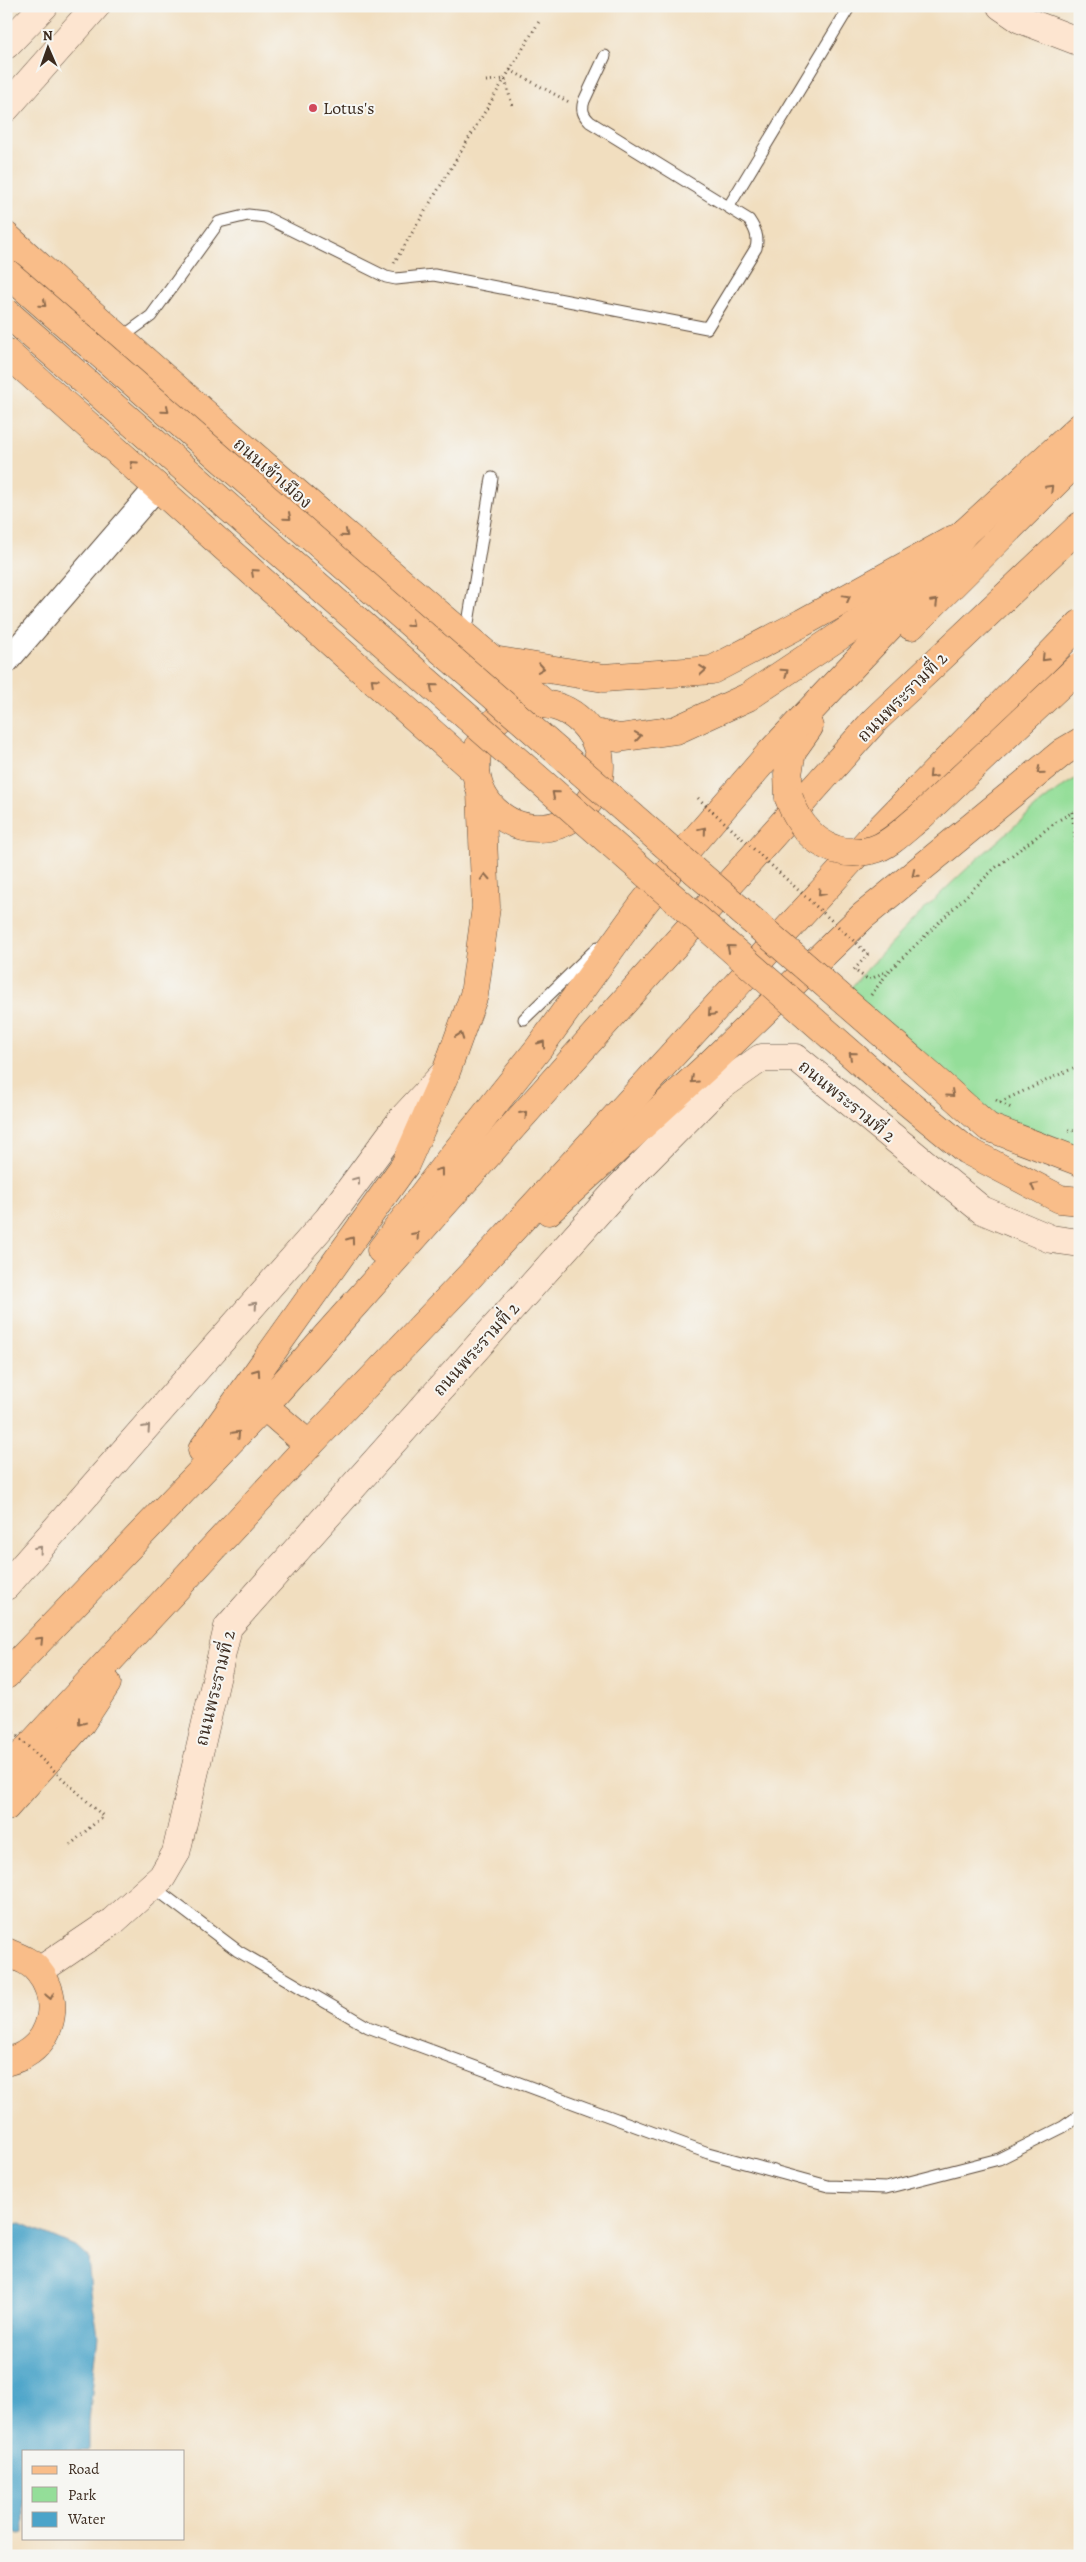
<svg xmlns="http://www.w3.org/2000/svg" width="1086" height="2562" font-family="Alegreya,'Noto Serif Thai',serif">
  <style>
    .green { fill: #94de99; stroke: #68845c }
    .water { fill: #4ca4c9; stroke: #446774 }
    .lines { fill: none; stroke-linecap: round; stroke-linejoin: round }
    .lane-casing { stroke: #564536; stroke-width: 13 }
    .street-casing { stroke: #564536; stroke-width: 26 }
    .secondary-casing { stroke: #564536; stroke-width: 29 }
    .primary-casing { stroke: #564536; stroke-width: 29 }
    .highway-casing { stroke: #564536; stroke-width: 29 }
    .path { stroke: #564536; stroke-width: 3; stroke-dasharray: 1 4; stroke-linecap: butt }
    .lane { stroke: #fff; stroke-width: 11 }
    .street { stroke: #fff; stroke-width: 24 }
    .secondary { stroke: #fde5d0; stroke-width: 28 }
    .primary { stroke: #f9bd89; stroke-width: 28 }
    .highway { stroke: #f9bd89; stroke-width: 28 }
    .highway-bridge-casing { stroke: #564536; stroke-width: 29; stroke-linecap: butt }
    .path-bridge { stroke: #564536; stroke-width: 3; stroke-dasharray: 1 4; stroke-linecap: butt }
    .highway-bridge { stroke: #f9bd89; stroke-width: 28 }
    .oneway { stroke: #906c4e }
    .oneway2 { stroke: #9c8877 }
    .poi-dot { fill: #d1495b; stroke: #f6f6f2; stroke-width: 2 }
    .labels { text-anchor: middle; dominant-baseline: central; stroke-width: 4; stroke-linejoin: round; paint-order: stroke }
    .poi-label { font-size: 18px; fill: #3b2a1e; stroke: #f6f6f2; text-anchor: start }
    .street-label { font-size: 18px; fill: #3b2a1e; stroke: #f6f6f2 }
  </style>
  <rect width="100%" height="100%" fill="#f6f6f2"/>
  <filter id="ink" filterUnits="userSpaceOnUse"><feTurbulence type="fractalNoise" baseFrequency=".02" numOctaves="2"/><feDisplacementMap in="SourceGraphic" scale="10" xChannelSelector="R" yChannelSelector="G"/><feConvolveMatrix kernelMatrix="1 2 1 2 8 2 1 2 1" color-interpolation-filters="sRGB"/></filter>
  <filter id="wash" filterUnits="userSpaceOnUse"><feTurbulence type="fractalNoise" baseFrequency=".0096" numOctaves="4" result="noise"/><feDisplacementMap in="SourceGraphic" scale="20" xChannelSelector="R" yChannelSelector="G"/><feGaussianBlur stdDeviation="1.12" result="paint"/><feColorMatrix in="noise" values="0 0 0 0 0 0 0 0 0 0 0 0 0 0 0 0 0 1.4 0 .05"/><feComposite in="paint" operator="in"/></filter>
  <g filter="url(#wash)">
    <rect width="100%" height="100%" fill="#f1debf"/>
    <path class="green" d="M 1080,776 L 1080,1148 L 993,1115 L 847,992 C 895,937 945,887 1000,839 C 1026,816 1050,793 1080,776 Z"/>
    <path class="water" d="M 21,2223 L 77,2247 L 88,2257 L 91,2292 L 98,2335 L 89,2421 L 89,2451 L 24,2451 L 24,2533 L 19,2534 L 6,2528 L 6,2226 Z"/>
  </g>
  <g filter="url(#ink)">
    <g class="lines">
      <defs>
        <g id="lane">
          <path d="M 729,206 L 850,6"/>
          <path d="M 121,338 L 151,316 L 219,222 L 248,215 L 265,217 L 386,277 L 396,279 L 434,275 L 707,328 L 756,248 C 759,237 755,229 749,220 L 590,122 C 583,115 581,110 584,101 L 605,56"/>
          <path d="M 466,635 L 492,478"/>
          <path d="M 524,1019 L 598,947"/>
          <path d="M 152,1886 L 238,1951 L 368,2027 L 708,2153 L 828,2186 L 886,2188 L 999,2159 L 1063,2127 L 1080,2115"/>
        </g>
        <path id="street" d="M 6,662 L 158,486"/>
        <g id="secondary">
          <path d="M 1001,6 L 1020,19 L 1080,42"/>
          <path d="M 6,45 L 44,6"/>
          <path d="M 6,108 L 96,6"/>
          <path d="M 6,1586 L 328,1219 L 403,1118 L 442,1076"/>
          <path d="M 39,1971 L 113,1921 L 162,1877 L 176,1853 L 228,1627 L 621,1186 L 716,1090 L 761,1058 L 796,1058 L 982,1210 L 1051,1239 L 1080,1243"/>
        </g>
        <g id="primary">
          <path d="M 6,236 C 182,397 363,550 545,704"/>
          <path d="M 6,352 L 476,772"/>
          <circle cx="538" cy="766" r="62"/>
        </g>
        <g id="highway">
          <path d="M 950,546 L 1080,427"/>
          <path d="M 911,626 L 1080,458"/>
          <path d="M 493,660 L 604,678 L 712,670 L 802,623 L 954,539"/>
          <path d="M 590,732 L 619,738 L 676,730 L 748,697 L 880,609 L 907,585"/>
          <path d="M 789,798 L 788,774 L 792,751 L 809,727"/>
          <path d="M 915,1062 L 988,1127 L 1080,1162"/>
          <path d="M 889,1087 L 966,1150 L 1060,1199 L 1080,1201"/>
          <path d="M 549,1211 L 711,1063 L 863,916 L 1063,752 L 1080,742"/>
          <path d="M 381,1250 L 447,1163 L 539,1048 L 643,904 L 682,855 L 771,752 L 908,607 L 964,533"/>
          <path d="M 275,1391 L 264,1406 L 309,1445"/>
          <path d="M 202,1450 L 405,1165 L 446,1072 L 474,995 L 486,907 L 481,793"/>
          <path d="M 6,1675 L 264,1406 L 875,720 L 1080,526"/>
          <path d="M 6,1772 L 309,1445 L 468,1278 L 873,836 L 1080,624"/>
          <path d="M 6,1807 L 81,1723 L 107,1683"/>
          <path d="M 6,1952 C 18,1957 31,1961 39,1972 C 60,1998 54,2038 24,2055 C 19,2058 12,2060 6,2062"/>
        </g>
      </defs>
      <use href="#lane" class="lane-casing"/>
      <use href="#street" class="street-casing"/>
      <use href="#secondary" class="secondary-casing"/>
      <use href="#primary" class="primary-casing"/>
      <use href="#highway" class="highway-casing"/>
      <g class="path">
        <path d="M 510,70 L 569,102"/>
        <path d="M 486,81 L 505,79 L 512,105"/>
        <path d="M 394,263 L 540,20"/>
        <path d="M 1072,812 L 1080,879"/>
        <path d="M 868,954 L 854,970 L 869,980 L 892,968 L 995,868 L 1059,820 L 1080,808"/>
        <path d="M 871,995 L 890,970"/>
        <path d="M 996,1100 L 1011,1108"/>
        <path d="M 1000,1102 L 1080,1065"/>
        <path d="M 1068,1130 L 1080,1132"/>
      </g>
      <use href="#lane" class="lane"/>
      <use href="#street" class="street"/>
      <use href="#secondary" class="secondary"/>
      <use href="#primary" class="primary"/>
      <use href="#highway" class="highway"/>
      <defs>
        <g id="highway-bridge">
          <path d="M 6,272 L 915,1062"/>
          <path d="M 6,312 L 889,1087"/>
          <path d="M 789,798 C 802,835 830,860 872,850 C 889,846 906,828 920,817 L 1080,666"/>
        </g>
      </defs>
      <use href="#highway-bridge" class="highway-bridge-casing"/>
      <g class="path-bridge">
        <path d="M 698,798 L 868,954"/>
        <path d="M 6,1726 L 103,1816 L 70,1845"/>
      </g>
      <use href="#highway-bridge" class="highway-bridge"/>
    </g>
    <defs><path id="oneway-chevron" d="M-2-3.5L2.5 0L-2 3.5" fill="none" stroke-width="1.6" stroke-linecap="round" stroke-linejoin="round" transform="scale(1.25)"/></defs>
    <g class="oneway">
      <use href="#oneway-chevron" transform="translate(43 304) rotate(41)"/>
      <use href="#oneway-chevron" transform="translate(166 410) rotate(41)"/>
      <use href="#oneway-chevron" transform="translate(133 464) rotate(-138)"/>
      <use href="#oneway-chevron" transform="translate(1050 488) rotate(-45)"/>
      <use href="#oneway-chevron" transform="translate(288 517) rotate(41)"/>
      <use href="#oneway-chevron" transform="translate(345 534) rotate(40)"/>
      <use href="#oneway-chevron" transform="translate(254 572) rotate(-138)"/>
      <use href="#oneway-chevron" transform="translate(847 598) rotate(-29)"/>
      <use href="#oneway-chevron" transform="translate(935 602) rotate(-45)"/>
      <use href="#oneway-chevron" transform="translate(411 624) rotate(41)"/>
      <use href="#oneway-chevron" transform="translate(1045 658) rotate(134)"/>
      <use href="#oneway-chevron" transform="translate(541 668) rotate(9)"/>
      <use href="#oneway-chevron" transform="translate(703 670) rotate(-5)"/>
      <use href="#oneway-chevron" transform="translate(785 672) rotate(-34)"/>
      <use href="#oneway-chevron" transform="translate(374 681) rotate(-138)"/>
      <use href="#oneway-chevron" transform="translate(433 687) rotate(-139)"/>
      <use href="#oneway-chevron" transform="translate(638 736) rotate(-9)"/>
      <use href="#oneway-chevron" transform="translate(1040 771) rotate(141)"/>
      <use href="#oneway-chevron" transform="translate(932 775) rotate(134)"/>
      <use href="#oneway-chevron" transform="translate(555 794) rotate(-139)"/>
      <use href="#oneway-chevron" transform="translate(703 830) rotate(-50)"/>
      <use href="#oneway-chevron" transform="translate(915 874) rotate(141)"/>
      <use href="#oneway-chevron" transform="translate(485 877) rotate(-93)"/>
      <use href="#oneway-chevron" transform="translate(821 893) rotate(132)"/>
      <use href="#oneway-chevron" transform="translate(730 948) rotate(-139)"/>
      <use href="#oneway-chevron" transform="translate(711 1013) rotate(132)"/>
      <use href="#oneway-chevron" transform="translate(460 1036) rotate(-70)"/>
      <use href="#oneway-chevron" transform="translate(542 1044) rotate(-54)"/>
      <use href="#oneway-chevron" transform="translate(852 1055) rotate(-139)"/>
      <use href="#oneway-chevron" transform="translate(694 1080) rotate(137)"/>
      <use href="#oneway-chevron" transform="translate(951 1094) rotate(42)"/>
      <use href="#oneway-chevron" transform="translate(524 1114) rotate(-48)"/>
      <use href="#oneway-chevron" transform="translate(440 1171) rotate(-53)"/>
      <use href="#oneway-chevron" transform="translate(1034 1186) rotate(-153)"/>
      <use href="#oneway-chevron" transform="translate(416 1235) rotate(-48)"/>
      <use href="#oneway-chevron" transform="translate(351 1240) rotate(-54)"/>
      <use href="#oneway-chevron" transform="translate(257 1372) rotate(-55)"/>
      <use href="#oneway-chevron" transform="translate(237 1434) rotate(-46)"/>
      <use href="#oneway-chevron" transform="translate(40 1640) rotate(-46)"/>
      <use href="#oneway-chevron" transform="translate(81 1722) rotate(127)"/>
      <use href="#oneway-chevron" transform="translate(50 1996) rotate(79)"/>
    </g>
    <g class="oneway2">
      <use href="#oneway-chevron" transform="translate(357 1180) rotate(-53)"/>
      <use href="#oneway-chevron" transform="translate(254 1305) rotate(-49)"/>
      <use href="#oneway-chevron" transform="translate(147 1428) rotate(-48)"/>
      <use href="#oneway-chevron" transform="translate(39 1549) rotate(-48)"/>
    </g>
  </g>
  <circle class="poi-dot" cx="313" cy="108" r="5"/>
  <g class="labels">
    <g class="poi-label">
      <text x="323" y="108">Lotus's</text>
    </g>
    <g class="street-label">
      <text transform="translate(273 473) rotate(41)">ถนนเข้าเมือง</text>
      <text transform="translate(902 697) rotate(-45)">ถนนพระรามที่ 2</text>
      <text transform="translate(847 1101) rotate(39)">ถนนพระรามที่ 2</text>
      <text transform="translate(476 1349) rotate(-48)">ถนนพระรามที่ 2</text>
      <text transform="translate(215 1688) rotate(-76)">ถนนพระรามที่ 2</text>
    </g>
  </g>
  <rect width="1086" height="2562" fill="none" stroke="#f6f6f2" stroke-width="25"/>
  <rect x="22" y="2450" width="162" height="90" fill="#f6f6f2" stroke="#aba49d"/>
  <rect x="32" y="2466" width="25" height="8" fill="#f9bd89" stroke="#aba49d"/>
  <text x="68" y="2474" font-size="15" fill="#3b2a1e">Road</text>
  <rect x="32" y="2487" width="25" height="15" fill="#94de99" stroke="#aba49d"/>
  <text x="68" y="2500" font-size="15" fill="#3b2a1e">Park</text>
  <rect x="32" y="2512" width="25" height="15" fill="#4ca4c9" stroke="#aba49d"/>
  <text x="68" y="2524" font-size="15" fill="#3b2a1e">Water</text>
  <g transform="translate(48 48) rotate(358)" stroke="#f6f6f2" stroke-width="4" paint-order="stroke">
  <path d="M0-4L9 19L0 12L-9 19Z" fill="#3b2a1e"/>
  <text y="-8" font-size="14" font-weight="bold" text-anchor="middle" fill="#3b2a1e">N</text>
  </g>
</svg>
